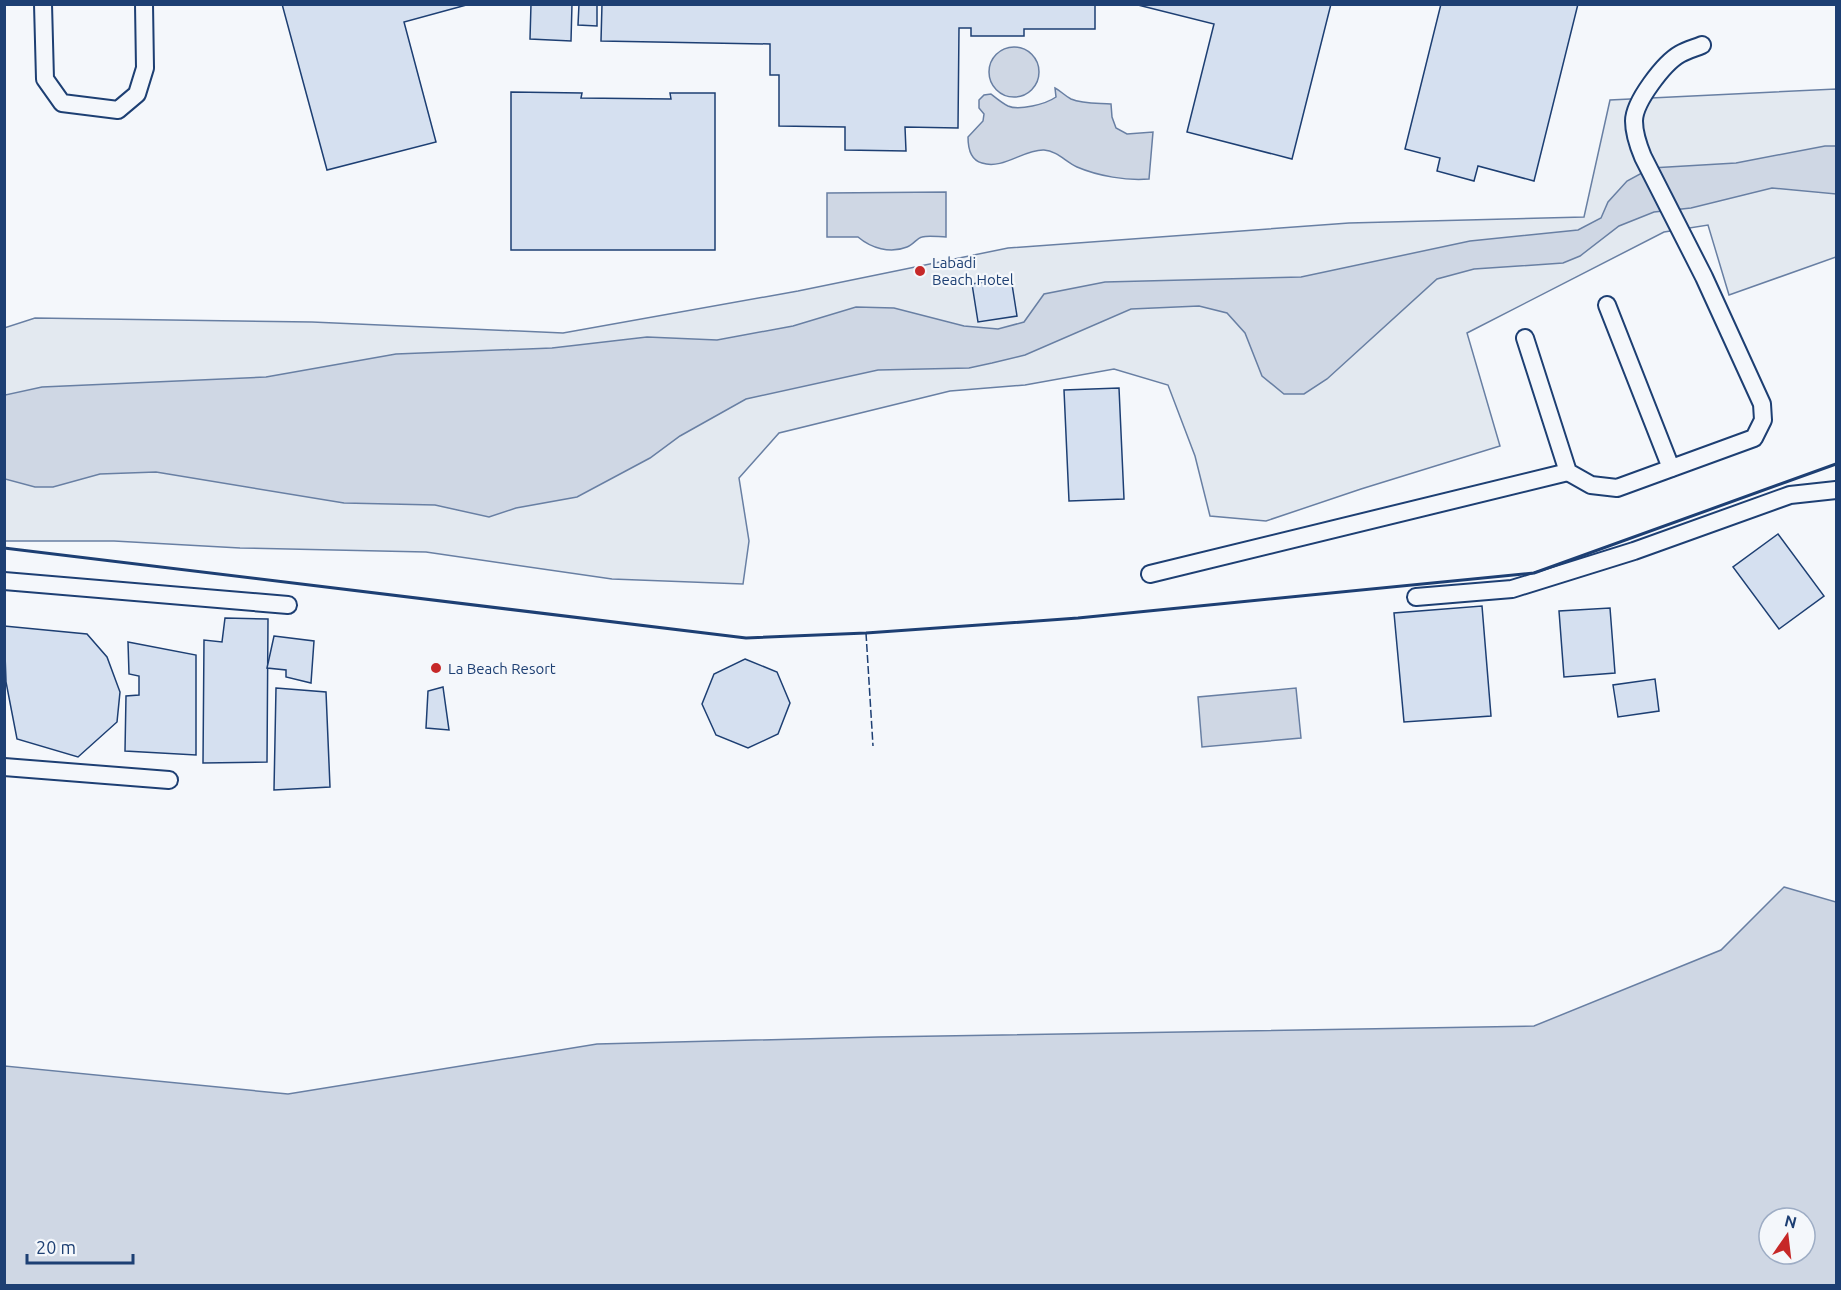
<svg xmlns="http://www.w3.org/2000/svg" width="1841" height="1290" font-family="Ubuntu,sans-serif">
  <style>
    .green { fill: #e3e9f0; stroke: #687fa3; stroke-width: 1.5 }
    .water { fill: #cfd7e4; stroke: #687fa3; stroke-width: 1.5; fill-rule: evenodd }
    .building { fill: #d5e0f0; stroke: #1d3f73; stroke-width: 1.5 }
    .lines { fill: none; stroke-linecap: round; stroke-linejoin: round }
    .service-casing { stroke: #1d3f73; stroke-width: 20 }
    .service { stroke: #f4f7fb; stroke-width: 16 }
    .fence { stroke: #1d3f73; stroke-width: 1.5; stroke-dasharray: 8 3; stroke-linecap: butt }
    .wall { stroke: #1d3f73; stroke-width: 3 }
    .poi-dot { fill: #c62828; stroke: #f4f7fb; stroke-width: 2 }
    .labels { text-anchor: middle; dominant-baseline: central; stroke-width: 4.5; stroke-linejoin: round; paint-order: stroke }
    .poi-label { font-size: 15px; fill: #1d3f73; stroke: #f4f7fb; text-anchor: start }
  </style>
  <rect width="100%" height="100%" fill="#f4f7fb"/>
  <path class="green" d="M 1836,89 L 1836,257 L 1729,295 L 1708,225 L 1664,232 L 1467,333 L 1500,446 L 1361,489 L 1266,521 L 1210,516 L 1195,456 L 1168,385 L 1114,369 L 1025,385 L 950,391 L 779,433 L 739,478 L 749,541 L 743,584 L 612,579 L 426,552 L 240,548 L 114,541 L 5,541 L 4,328 L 35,318 L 312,322 L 563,333 L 798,291 L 1008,248 L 1349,223 L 1584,217 L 1610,100 Z"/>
  <g class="water">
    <circle cx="1014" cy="72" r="25"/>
    <path d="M 1055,88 C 1061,91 1065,96 1071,99 C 1083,104 1098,103 1111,104 L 1112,117 L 1116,128 L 1127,134 L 1153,132 L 1149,179 C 1127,181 1098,176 1077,167 C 1066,162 1057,151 1044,150 C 1024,149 1003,170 982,163 C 970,160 968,146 968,137 L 983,121 L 984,114 L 979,108 L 979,100 L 984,95 L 991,94 C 996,98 1002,103 1008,106 C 1019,111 1046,104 1056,97 Z"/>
    <path d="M 1825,146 L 1836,146 L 1836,194 L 1772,188 L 1691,208 L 1654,212 L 1619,226 L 1580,256 L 1563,263 L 1474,269 L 1437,279 L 1327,379 L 1304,394 L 1284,394 L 1262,376 L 1245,333 L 1227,313 L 1199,306 L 1131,309 L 1025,355 L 992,363 L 969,368 L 878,370 L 746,399 L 680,436 L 650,458 L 577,497 L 516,508 L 489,517 L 435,505 L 344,503 L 156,472 L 100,474 L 53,487 L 35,487 L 5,479 L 5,395 L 42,387 L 266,377 L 396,354 L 552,348 L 647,337 L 717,340 L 793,326 L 856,307 L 894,308 L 964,326 L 998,329 L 1024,322 L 1044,294 L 1105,282 L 1301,277 L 1470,241 L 1578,230 L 1601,218 L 1608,202 L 1627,181 L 1651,168 L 1736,163 Z"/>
    <path d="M 946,192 L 946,237 C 939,237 929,235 922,237 C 917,238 913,245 907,247 C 890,254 871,248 858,237 L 827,237 L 827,193 Z"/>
    <path d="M 1296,688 L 1301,738 L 1202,747 L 1198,697 Z"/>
    <path d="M 1784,887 L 1836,902 L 1836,1285 L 5,1285 L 5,1066 L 288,1094 L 597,1044 L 878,1037 L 1534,1026 L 1721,950 ZM 1769,1218 L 1805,1218 L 1805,1254 L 1769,1254 Z"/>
  </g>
  <g class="building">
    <path d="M 282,4 L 470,4 L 404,22 L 436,142 L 327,170 Z"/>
    <path d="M 531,4 L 572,4 L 571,41 L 530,39 Z"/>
    <path d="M 579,4 L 597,4 L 597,26 L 578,25 Z"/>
    <path d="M 602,4 L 1095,4 L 1095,29 L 1024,29 L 1024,36 L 971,36 L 971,28 L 959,28 L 958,128 L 905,127 L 906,151 L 845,150 L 845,127 L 779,126 L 779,75 L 770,75 L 770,44 L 601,41 Z"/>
    <path d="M 1134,4 L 1331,4 L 1292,159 L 1187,132 L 1214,24 Z"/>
    <path d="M 1441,4 L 1578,4 L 1534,181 L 1478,166 L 1474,181 L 1437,171 L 1440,158 L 1405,149 Z"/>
    <path d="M 511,92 L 582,93 L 581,98 L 671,99 L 670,93 L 715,93 L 715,250 L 511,250 Z"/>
    <path d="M 1011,278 L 1017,316 L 978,322 L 972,284 Z"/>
    <path d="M 1119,388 L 1124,499 L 1069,501 L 1064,390 Z"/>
    <path d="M 1778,534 L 1824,596 L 1779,629 L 1733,567 Z"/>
    <path d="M 1482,606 L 1491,716 L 1404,722 L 1394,613 Z"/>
    <path d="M 1610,608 L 1615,673 L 1564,677 L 1559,611 Z"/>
    <path d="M 225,618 L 268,619 L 267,762 L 203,763 L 204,640 L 222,642 Z"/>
    <path d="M 4,626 L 87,634 L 107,657 L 120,692 L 117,722 L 78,757 L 17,739 L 6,682 Z"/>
    <path d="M 274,636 L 314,641 L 311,683 L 286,677 L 286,670 L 267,668 Z"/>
    <path d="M 128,642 L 196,655 L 196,755 L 125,751 L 126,696 L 139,695 L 139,676 L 129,674 Z"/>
    <path d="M 745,659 L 777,672 L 790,703 L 778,734 L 748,748 L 716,735 L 702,704 L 714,674 Z"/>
    <path d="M 1655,679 L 1659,711 L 1618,717 L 1613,685 Z"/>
    <path d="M 443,687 L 449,730 L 426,728 L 428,691 Z"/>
    <path d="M 276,688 L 326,692 L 330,787 L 274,790 Z"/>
  </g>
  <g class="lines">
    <defs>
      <g id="service">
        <path d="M 43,4 L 45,79 L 62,103 L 118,110 L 137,94 L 145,68 L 144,4"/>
        <path d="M 1607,305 L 1671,468"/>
        <path d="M 1525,338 L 1568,472 L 1591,485 L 1617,488 L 1754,438 L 1763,420 L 1762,404 L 1704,277 L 1643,157 C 1638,145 1634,134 1634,121 C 1634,102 1664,63 1680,54 C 1687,50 1695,48 1702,45"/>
        <path d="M 1150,574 L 1568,472"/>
        <path d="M 4,581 L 288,605"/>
        <path d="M 1416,597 L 1512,589 L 1634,551 L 1790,495 L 1836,490"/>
        <path d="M 4,767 L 169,780"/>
      </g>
    </defs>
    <use href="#service" class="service-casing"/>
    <use href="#service" class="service"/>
    <path class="fence" d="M 866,633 L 873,746"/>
    <path class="wall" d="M 4,548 L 746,638 L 866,633 L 1078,618 L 1534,573 L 1836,464"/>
  </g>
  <g class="poi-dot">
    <circle cx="920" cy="271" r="6"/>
    <circle cx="436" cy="668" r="6"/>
  </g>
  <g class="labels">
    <g class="poi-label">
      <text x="932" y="262">Labadi<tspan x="932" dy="17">Beach Hotel</tspan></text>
      <text x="448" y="668">La Beach Resort</text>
    </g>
  </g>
  <rect width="1841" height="1290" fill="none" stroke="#1d3f73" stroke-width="12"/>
  <g transform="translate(1787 1236) rotate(14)"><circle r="28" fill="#f4f7fb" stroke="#9eadc5" stroke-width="1.5"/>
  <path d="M0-4.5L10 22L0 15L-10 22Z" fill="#c62828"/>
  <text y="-9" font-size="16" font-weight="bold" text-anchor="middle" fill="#1d3f73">N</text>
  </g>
  <path d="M27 1254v9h106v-9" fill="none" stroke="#1d3f73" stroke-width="3"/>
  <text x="36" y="1254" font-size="18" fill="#1d3f73" stroke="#f4f7fb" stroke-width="4.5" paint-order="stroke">20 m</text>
</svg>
